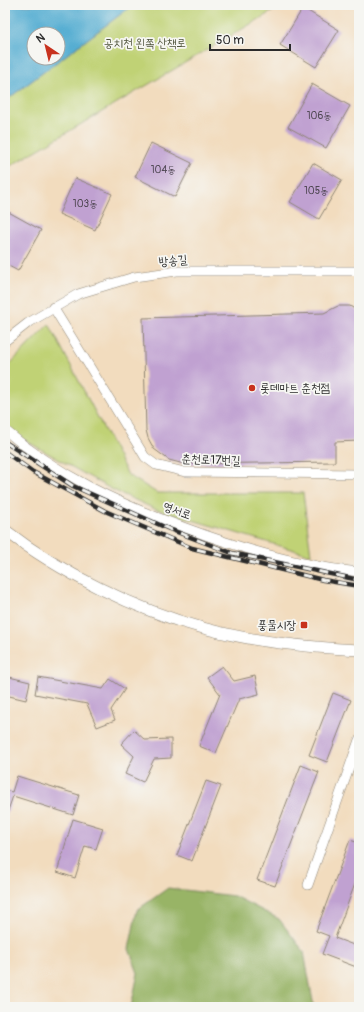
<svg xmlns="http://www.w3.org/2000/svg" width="364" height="1012" font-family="Pangolin,'Poor Story',sans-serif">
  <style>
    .green { fill: #c0d274; stroke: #767e50 }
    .forest { fill: #98b466; stroke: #627048 }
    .water { fill: #55add2; stroke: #406c7e; fill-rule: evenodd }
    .building { fill: #c0a1d1 }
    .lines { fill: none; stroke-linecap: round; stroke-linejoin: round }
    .minor-casing { stroke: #8e8474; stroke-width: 10 }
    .tertiary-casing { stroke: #8e8474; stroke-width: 12 }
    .minor { stroke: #fff; stroke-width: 9 }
    .tertiary { stroke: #fff; stroke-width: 11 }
    .rail-casing { stroke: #2b2b2b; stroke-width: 4.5 }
    .rail { stroke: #f6f6f2; stroke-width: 3; stroke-dasharray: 9; stroke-linecap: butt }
    .poi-dot { fill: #c8321e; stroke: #f6f6f2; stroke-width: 1.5 }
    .labels { text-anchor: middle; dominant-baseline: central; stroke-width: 3.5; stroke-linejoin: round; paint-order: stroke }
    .number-label { font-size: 10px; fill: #504854 }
    .park-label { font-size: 12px; fill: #50553d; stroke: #f6f6f2 }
    .street-label { font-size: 12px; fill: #2b2b2b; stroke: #f6f6f2 }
    .poi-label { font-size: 12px; fill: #2b2b2b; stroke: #f6f6f2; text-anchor: start }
  </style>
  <rect width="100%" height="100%" fill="#f6f6f2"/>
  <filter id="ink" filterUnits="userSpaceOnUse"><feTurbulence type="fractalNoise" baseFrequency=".025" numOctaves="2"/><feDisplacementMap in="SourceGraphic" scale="8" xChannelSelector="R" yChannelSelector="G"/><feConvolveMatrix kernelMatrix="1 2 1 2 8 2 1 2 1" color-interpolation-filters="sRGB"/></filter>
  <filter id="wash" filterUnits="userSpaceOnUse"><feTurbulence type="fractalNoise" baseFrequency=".012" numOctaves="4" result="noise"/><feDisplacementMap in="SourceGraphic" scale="16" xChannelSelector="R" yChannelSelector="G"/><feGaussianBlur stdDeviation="0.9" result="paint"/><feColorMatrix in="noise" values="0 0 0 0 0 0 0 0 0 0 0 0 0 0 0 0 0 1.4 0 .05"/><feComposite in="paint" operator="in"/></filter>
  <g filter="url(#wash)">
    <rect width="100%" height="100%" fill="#f2dcbe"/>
    <g class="green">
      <path d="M 133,5 L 283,5 L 5,169 L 5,101 Z"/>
      <path d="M 49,324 L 128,475 L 157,493 L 303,493 L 311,555 L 155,509 L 111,489 L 5,429 L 5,369 Z"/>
    </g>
    <path class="forest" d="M 168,888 L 234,896 L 279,919 L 304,952 L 314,1007 L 131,1007 L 138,973 L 129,949 L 137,910 Z"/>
    <path class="water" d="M 5,5 L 133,5 L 5,101 ZM 34,34 L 58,34 L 58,58 L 34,58 Z"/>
    <g id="blocks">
      <g class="building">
        <path d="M 303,8 L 339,30 L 316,67 L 280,45 Z"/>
        <path d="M 312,84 L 350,106 L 326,148 L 288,127 Z"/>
        <path d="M 151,143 L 192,163 L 175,197 L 135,177 Z"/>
        <path d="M 313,163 L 342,180 L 319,219 L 290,202 Z"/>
        <path d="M 75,178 L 112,194 L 95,230 L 59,214 Z"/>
        <path d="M 5,210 L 41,230 L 18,271 L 5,264 Z"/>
        <path d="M 338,306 L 350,306 L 359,312 L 359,441 L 335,442 L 335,462 L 184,464 L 169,460 L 154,449 L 148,438 L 146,430 L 143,318 L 324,313 Z"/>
        <path d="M 222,666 L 234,681 L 255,676 L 259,694 L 239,699 L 216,753 L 199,746 L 220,694 L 207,677 Z"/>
        <path d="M 5,676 L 30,682 L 26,700 L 5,695 Z"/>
        <path d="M 38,677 L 103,689 L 110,679 L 125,689 L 111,710 L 115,720 L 97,727 L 87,704 L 35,694 Z"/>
        <path d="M 333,693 L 351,700 L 327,762 L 309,755 Z"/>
        <path d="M 134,730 L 145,740 L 171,739 L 171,758 L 154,759 L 143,782 L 125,774 L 134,756 L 121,744 Z"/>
        <path d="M 301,765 L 319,772 L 275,886 L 257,880 Z"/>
        <path d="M 17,776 L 79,795 L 73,815 L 13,796 L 5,819 L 5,790 L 12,792 Z"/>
        <path d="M 206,781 L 221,786 L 192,861 L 177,855 Z"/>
        <path d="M 73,819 L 103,828 L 96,849 L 85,846 L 75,878 L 57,872 Z"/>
        <path d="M 350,840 L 359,843 L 359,873 L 335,938 L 359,947 L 359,968 L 322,954 L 329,936 L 316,931 Z"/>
      </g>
    </g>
  </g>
  <g filter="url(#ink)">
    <use href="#blocks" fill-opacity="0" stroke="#8e8474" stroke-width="1"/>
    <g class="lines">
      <defs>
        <g id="minor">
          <path d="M 53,307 L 139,447 L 145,457 L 156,465 L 185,472 L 359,474"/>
          <path d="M 5,341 L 28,323 L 78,294 L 134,277 L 177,271 L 359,271"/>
          <path d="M 5,430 C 57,475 119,504 183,527 C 239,548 299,566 359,572"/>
          <path d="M 308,885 L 359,740"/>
        </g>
        <path id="tertiary" d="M 5,530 C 59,572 136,610 203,628 C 254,642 306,647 359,650"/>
      </defs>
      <use href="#minor" class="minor-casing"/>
      <use href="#tertiary" class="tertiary-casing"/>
      <use href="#minor" class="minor"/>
      <use href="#tertiary" class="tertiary"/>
      <defs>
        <g id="rail">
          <path d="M 5,442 L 73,486 L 169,529 L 232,553 L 359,580"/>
          <path d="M 5,452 L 33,472 L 105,511 L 192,548 L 323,580 L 359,586"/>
        </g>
      </defs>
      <use href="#rail" class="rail-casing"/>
      <use href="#rail" class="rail"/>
    </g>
  </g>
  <g class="poi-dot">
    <circle cx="252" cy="388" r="4"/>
    <rect x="300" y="621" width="8" height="8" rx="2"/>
  </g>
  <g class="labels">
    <g class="number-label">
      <text x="319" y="116">106동</text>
      <text x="163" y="170">104동</text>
      <text x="316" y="191">105동</text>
      <text x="85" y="204">103동</text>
    </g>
    <g class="park-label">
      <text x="145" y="43">공치천 왼쪽 산책로</text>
    </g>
    <g class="street-label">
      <text transform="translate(173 261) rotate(-5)">방송길</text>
      <text transform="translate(211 460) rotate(2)">춘천로17번길</text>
      <text transform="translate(177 511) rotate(20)">영서로</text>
    </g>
    <g class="poi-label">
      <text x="260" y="388">롯데마트 춘천점</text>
      <text x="296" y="625" text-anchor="end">풍물시장</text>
    </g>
  </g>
  <rect width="364" height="1012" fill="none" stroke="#f6f6f2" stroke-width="20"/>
  <g transform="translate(46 46) rotate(325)"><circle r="19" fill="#f6f6f2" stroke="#a5a5a2"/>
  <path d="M0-3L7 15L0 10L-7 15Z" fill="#c8321e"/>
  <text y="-6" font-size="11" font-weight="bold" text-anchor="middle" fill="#2b2b2b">N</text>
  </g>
  <path d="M210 44v6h80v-6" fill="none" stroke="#2b2b2b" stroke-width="2"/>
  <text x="216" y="44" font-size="12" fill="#2b2b2b" stroke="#f6f6f2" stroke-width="3" paint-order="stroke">50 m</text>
</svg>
